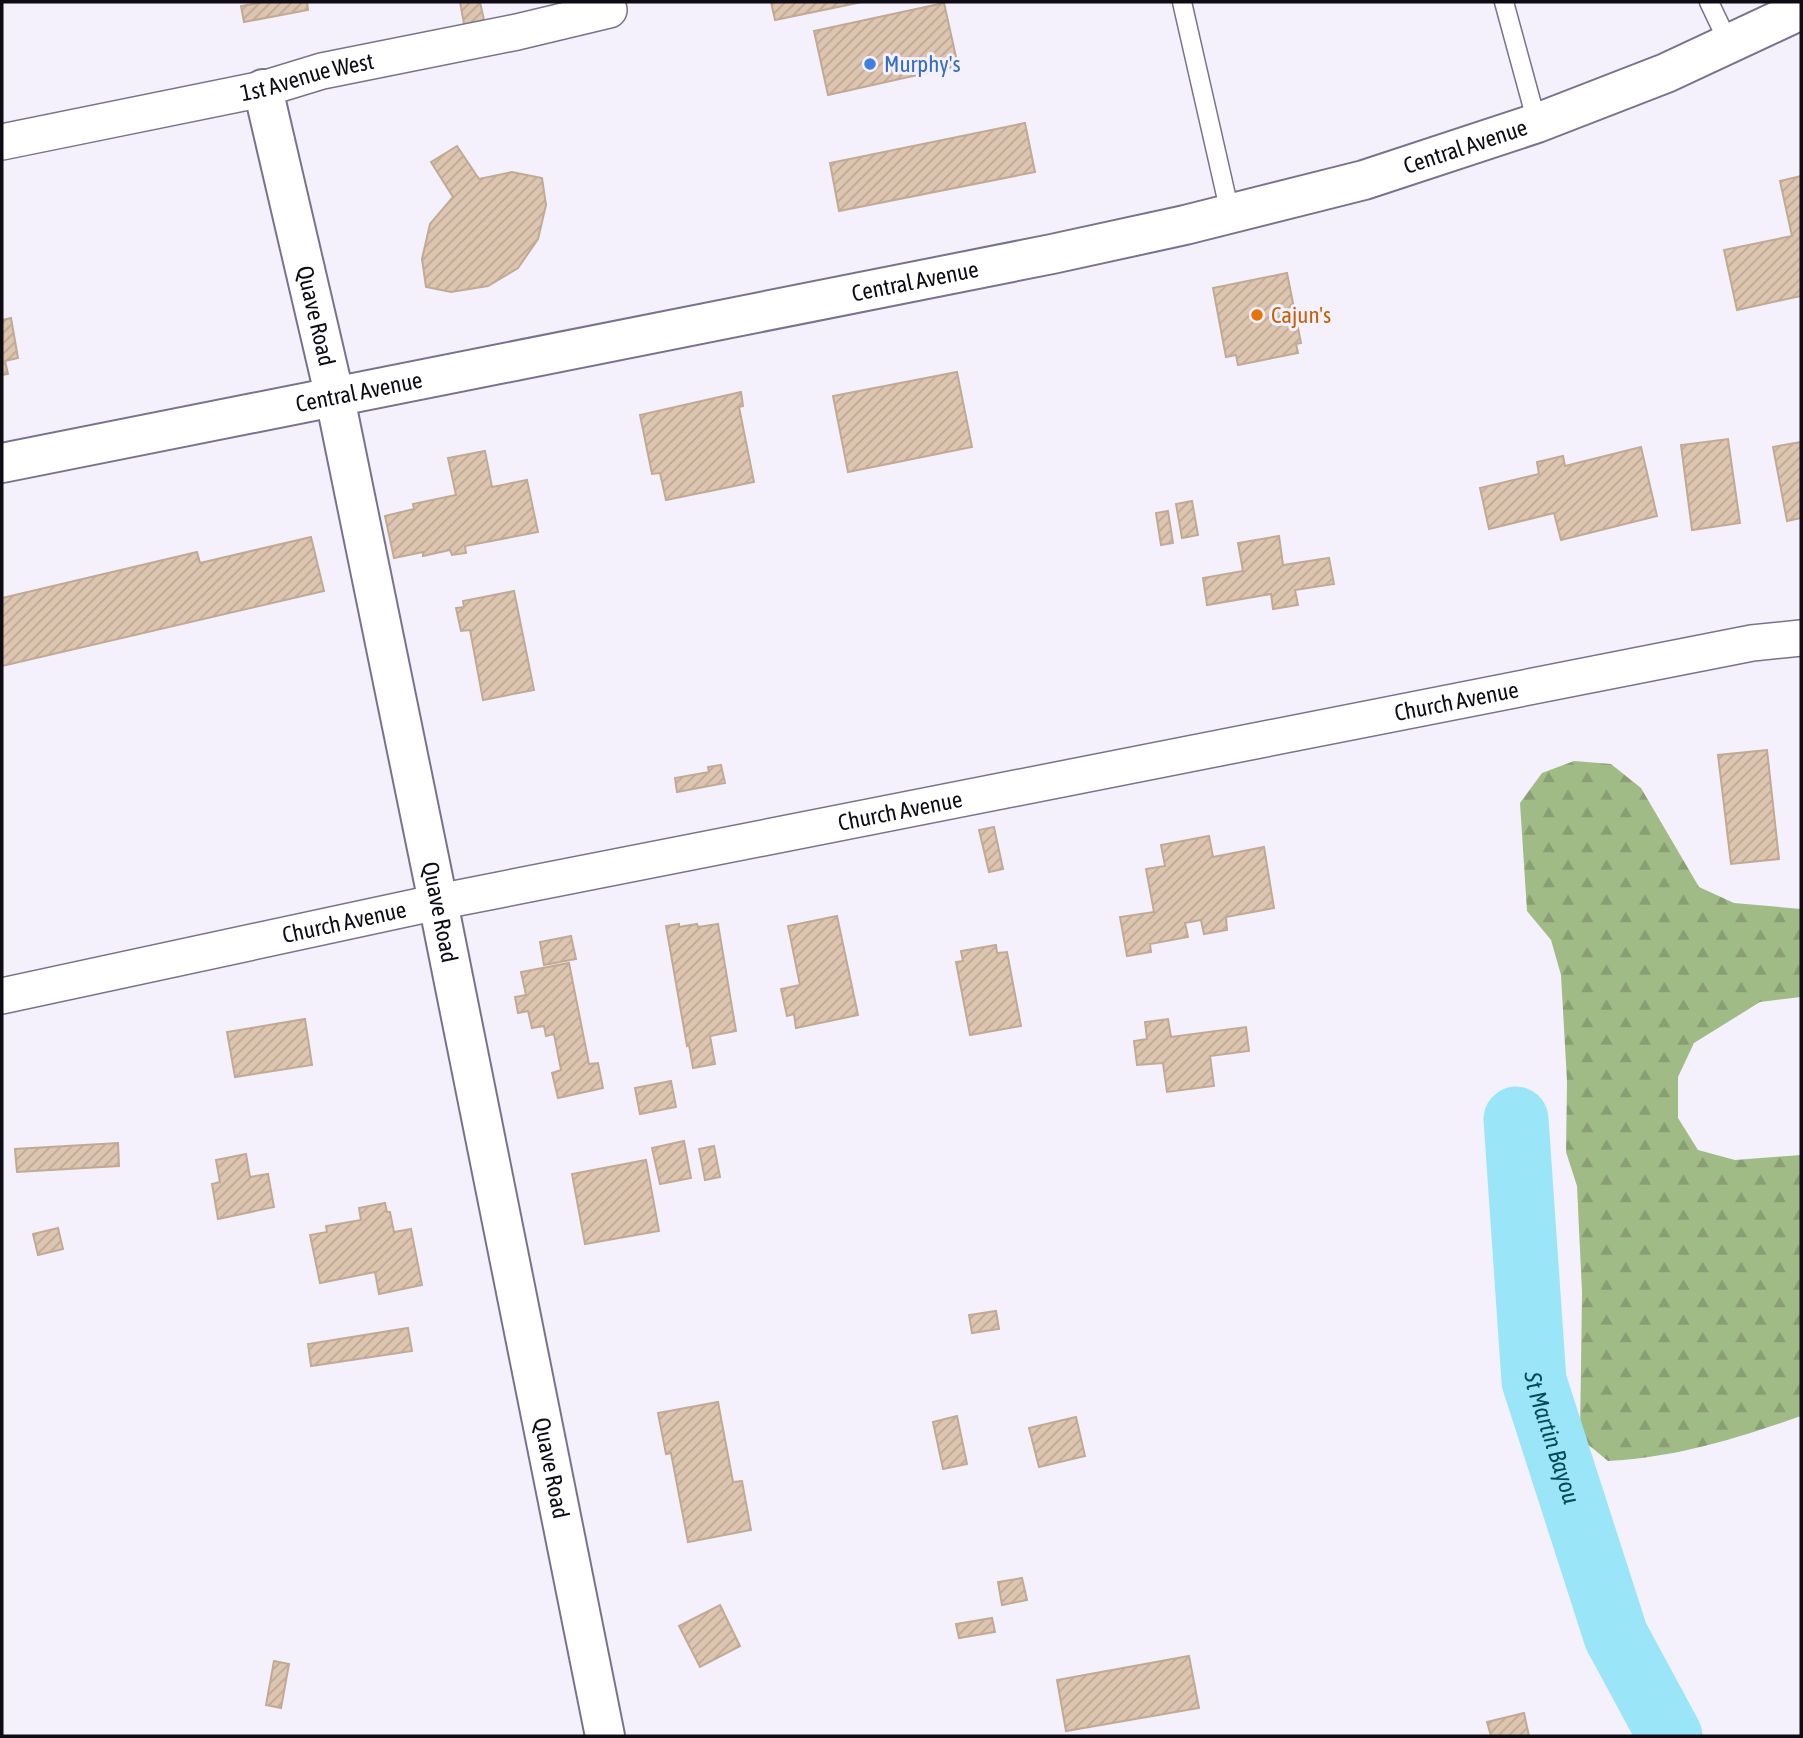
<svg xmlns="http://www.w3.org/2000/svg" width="1803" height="1738" font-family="'Asap Condensed',sans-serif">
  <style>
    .forest { fill: url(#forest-firs) }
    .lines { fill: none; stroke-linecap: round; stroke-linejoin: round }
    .river { stroke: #9ae6f8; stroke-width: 65 }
    .building { fill: url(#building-hatch); stroke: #c1aa95; stroke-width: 2 }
    .lane-casing { stroke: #79728c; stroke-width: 21 }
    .street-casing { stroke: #79728c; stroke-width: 38 }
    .secondary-casing { stroke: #79728c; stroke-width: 42 }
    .lane { stroke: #fff; stroke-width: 18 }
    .street { stroke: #fff; stroke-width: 35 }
    .secondary { stroke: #fff; stroke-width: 38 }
    .shop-dot { fill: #3f7fe0; stroke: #f4f1fd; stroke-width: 2.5 }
    .food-dot { fill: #e8710a; stroke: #f4f1fd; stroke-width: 2.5 }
    .labels { text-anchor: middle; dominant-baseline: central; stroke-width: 6; stroke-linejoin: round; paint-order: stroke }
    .shop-label { font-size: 23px; fill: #366cbe; stroke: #f4f1fd; text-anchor: start }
    .street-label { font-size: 23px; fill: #0e0b14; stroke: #f4f1fd }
    .food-label { font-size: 23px; fill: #c56008; stroke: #f4f1fd; text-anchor: start }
    .water-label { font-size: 24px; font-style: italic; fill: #024a56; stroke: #f4f1fd }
  </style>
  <defs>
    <pattern id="forest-firs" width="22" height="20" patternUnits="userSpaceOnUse" patternTransform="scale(1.75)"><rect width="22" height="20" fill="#a1bb86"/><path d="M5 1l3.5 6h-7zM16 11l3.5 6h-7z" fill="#899f73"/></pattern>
    <pattern id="building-hatch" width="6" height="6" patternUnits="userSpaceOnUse" patternTransform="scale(1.75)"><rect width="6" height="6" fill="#ddc5af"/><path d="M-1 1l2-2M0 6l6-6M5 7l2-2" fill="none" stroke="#bca896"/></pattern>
  </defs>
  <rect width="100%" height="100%" fill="#f4f1fd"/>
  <path class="forest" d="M 1574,761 L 1611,764 L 1641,788 L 1699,887 L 1734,903 L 1801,909 L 1801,997 L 1760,1002 L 1694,1043 L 1678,1077 L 1678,1118 L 1698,1150 L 1735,1160 L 1801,1155 L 1801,1416 C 1735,1439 1678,1457 1608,1461 L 1580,1438 L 1582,1292 L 1577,1186 L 1566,1152 L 1567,1081 L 1561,975 L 1551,940 L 1527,911 L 1520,803 L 1542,773 Z"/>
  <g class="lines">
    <path class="river" id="s1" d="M 1516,1119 L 1534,1381 L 1616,1636 L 1670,1736"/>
  </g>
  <g class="building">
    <path d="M 264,2 L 307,2 L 308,10 L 244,22 L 241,6 Z"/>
    <path d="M 460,2 L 480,2 L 484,20 L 479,21 L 482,37 L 467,40 Z"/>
    <path d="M 771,2 L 862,2 L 775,20 Z"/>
    <path d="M 944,3 L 958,66 L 828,95 L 814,31 Z"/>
    <path d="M 1025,123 L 1035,172 L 839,211 L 830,163 Z"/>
    <path d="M 457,146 L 479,179 L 512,172 L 542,178 L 546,205 L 538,239 L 518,268 L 488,286 L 451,292 L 426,287 L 422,259 L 430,224 L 453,197 L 431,162 Z"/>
    <path d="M 1801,176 L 1801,296 L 1737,310 L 1724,250 L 1792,236 L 1780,181 Z"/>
    <path d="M 1287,273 L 1301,343 L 1296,344 L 1298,353 L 1238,365 L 1236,355 L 1226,357 L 1213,288 Z"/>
    <path d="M 11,318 L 18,358 L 5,361 L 8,374 L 2,375 L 2,320 Z"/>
    <path d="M 957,372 L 972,447 L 848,472 L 833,396 Z"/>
    <path d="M 741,392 L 743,406 L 739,407 L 754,482 L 666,500 L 660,473 L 652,474 L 640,415 Z"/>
    <path d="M 1728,439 L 1740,523 L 1692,530 L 1681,445 Z"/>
    <path d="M 1801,442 L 1801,518 L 1787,521 L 1773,447 Z"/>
    <path d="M 1641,447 L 1657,516 L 1561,540 L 1554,513 L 1489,529 L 1480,488 L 1539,474 L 1537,462 L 1563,456 L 1565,466 Z"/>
    <path d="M 485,451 L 492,487 L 527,480 L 538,532 L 465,546 L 466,553 L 452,555 L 450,550 L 423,556 L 423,552 L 394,558 L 385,516 L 414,509 L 413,504 L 456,495 L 448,458 Z"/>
    <path d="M 1192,501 L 1198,535 L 1182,538 L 1176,504 Z"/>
    <path d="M 1168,511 L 1173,543 L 1161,545 L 1156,513 Z"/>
    <path d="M 1279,536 L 1283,565 L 1329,558 L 1334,584 L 1295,590 L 1298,605 L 1273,609 L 1271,594 L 1207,605 L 1203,578 L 1243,571 L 1238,543 Z"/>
    <path d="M 311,537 L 324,591 L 2,666 L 2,598 L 197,552 L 200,563 Z"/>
    <path d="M 514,591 L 534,690 L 483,700 L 470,630 L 461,631 L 456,608 L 464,607 L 463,601 Z"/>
    <path d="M 1767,750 L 1779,859 L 1731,864 L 1718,755 Z"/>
    <path d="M 721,765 L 725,783 L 677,792 L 675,778 L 709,772 L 708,767 Z"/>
    <path d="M 994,827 L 1003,869 L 989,872 L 979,830 Z"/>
    <path d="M 1209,836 L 1213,857 L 1264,847 L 1274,908 L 1226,917 L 1227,930 L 1204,934 L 1201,920 L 1185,923 L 1188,937 L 1150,944 L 1151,952 L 1127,956 L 1120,917 L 1154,912 L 1146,869 L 1165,866 L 1161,845 Z"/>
    <path d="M 837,916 L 858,1015 L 796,1028 L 794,1014 L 787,1016 L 781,989 L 800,985 L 788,926 Z"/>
    <path d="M 679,924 L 679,927 L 697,924 L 698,927 L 718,924 L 736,1031 L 710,1036 L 715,1064 L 693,1068 L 689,1045 L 687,1046 L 666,926 Z"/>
    <path d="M 571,936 L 576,959 L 544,965 L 540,942 Z"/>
    <path d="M 996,945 L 997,953 L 1007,952 L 1021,1026 L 970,1035 L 956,962 L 963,961 L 961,951 Z"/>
    <path d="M 569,963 L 589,1064 L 598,1063 L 603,1088 L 558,1098 L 552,1073 L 561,1070 L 554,1034 L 546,1036 L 544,1026 L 532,1028 L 528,1011 L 518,1013 L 515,997 L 526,995 L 521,972 Z"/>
    <path d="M 305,1019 L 312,1065 L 235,1077 L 227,1032 Z"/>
    <path d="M 1168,1019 L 1171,1037 L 1246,1027 L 1249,1051 L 1210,1056 L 1214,1086 L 1167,1092 L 1163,1063 L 1137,1065 L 1134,1041 L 1147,1039 L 1145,1022 Z"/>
    <path d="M 671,1081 L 676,1107 L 640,1114 L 635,1088 Z"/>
    <path d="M 684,1141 L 691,1178 L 660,1184 L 652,1148 Z"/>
    <path d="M 118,1143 L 119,1166 L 17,1172 L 15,1149 Z"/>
    <path d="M 714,1146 L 720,1177 L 705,1180 L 699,1149 Z"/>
    <path d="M 246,1154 L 250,1177 L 268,1174 L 274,1207 L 218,1219 L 212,1184 L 220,1182 L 216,1160 Z"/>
    <path d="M 646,1160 L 659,1231 L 585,1244 L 572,1174 Z"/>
    <path d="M 385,1203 L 387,1212 L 390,1212 L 394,1232 L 411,1229 L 422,1285 L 379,1294 L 375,1272 L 320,1283 L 310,1235 L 327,1232 L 326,1226 L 361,1220 L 359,1208 Z"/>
    <path d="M 58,1228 L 63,1249 L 38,1255 L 33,1234 Z"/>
    <path d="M 996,1311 L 999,1329 L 972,1333 L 969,1315 Z"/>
    <path d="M 408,1328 L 412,1351 L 311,1366 L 308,1344 Z"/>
    <path d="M 718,1402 L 733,1482 L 742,1481 L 751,1530 L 688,1542 L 671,1453 L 666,1454 L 658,1413 Z"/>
    <path d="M 957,1416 L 967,1464 L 943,1469 L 933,1422 Z"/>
    <path d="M 1076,1417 L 1085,1456 L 1039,1467 L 1029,1428 Z"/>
    <path d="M 1022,1578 L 1027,1600 L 1002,1605 L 998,1582 Z"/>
    <path d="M 720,1605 L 740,1646 L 700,1667 L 679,1626 Z"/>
    <path d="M 992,1618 L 995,1632 L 959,1638 L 956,1624 Z"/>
    <path d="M 1189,1656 L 1199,1708 L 1066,1731 L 1057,1680 Z"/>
    <path d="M 274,1661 L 289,1664 L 281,1708 L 266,1705 Z"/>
    <path d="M 1524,1713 L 1529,1736 L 1491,1736 L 1487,1722 Z"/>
  </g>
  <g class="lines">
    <defs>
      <g id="lane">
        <path d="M 1182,2 L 1230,213"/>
        <path d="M 1504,2 L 1537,123"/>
        <path d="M 1709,2 L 1729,44"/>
      </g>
      <g id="street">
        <path id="s2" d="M 2,142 L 263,89 L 322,71 L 517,32 L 609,10"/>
        <path id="s3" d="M 2,996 L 438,902 L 1752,643 L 1801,638"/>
      </g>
      <g id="secondary">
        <path id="s4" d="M 263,89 L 335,398 L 438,902 L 605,1736"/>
        <path id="s5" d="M 2,463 L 1052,254 L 1185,225 L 1364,180 L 1537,123 L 1666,73 L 1801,10"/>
      </g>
    </defs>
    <use href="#lane" class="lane-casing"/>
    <use href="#street" class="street-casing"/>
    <use href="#secondary" class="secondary-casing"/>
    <use href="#lane" class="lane"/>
    <use href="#street" class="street"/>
    <use href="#secondary" class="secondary"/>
  </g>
  <circle class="shop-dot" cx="870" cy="64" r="7"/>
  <circle class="food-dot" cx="1257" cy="315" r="7"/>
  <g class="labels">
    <g class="shop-label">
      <text x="884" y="64">Murphy's</text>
    </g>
    <g class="street-label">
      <text stroke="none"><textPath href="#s2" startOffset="312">1st Avenue West</textPath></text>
      <text stroke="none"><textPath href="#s5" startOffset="1498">Central Avenue</textPath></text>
      <text stroke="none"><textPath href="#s5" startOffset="931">Central Avenue</textPath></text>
      <text stroke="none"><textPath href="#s4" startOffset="233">Quave Road</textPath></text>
      <text stroke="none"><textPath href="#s5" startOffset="364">Central Avenue</textPath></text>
      <text stroke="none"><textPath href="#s3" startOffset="1484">Church Avenue</textPath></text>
      <text stroke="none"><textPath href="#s3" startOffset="917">Church Avenue</textPath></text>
      <text stroke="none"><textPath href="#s4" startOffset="842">Quave Road</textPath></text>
      <text stroke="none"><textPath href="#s3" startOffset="350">Church Avenue</textPath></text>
      <text stroke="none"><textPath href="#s4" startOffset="1409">Quave Road</textPath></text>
    </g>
    <g class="food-label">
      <text x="1271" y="315">Cajun's</text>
    </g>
    <g class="water-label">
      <text stroke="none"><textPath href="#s1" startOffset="322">St Martin Bayou</textPath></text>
    </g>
  </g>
  <rect width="1803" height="1738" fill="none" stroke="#0e0b14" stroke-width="7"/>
</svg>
